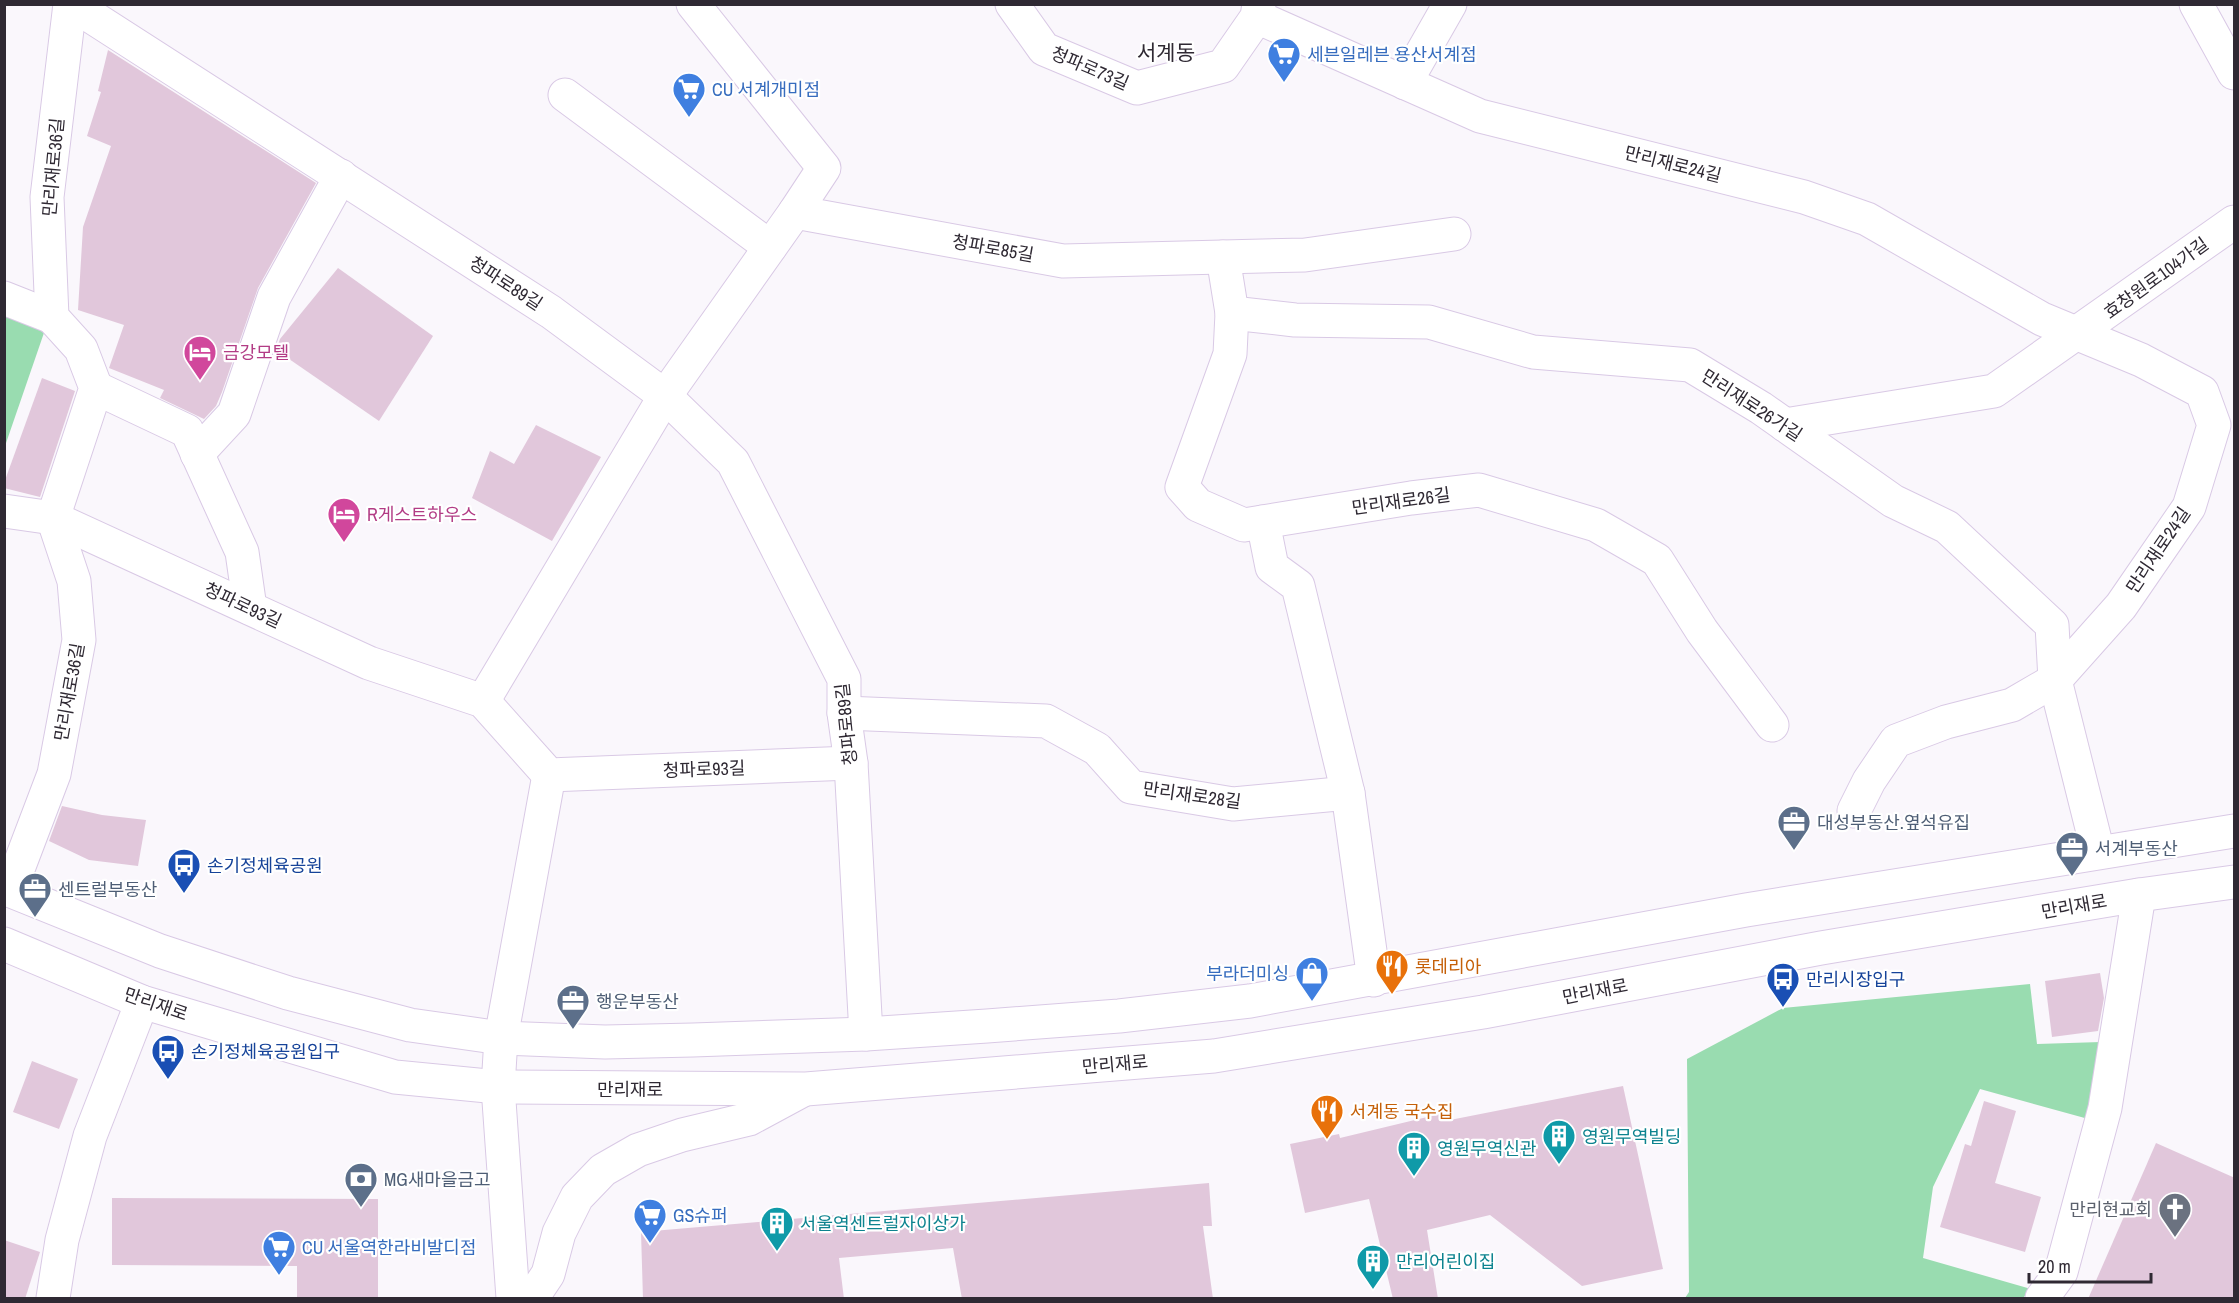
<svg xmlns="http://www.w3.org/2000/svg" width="2239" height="1303" font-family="'Archivo Narrow','Noto Sans KR',sans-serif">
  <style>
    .green { fill: #99dcb0 }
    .building { fill: #e1c7db }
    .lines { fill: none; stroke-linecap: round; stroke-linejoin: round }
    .minor-casing { stroke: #d9c9e5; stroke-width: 35 }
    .major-casing { stroke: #d9c9e5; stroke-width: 35 }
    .minor { stroke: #fff; stroke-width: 33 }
    .major { stroke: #fff; stroke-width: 33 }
    .labels { text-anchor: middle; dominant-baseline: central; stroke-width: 4.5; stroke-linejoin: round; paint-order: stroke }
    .shop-label { font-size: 18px; fill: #366cbe; stroke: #fff; text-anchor: start }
    .street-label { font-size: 18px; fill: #2f2933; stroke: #fff }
    .hotel-label { font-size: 18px; fill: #b23c85; stroke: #fff; text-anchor: start }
    .service-label { font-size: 18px; fill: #4e5e75; stroke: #fff; text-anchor: start }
    .transit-label { font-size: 18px; fill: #164399; stroke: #fff; text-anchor: start }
    .food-label { font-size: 18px; fill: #c56008; stroke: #fff; text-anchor: start }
    .culture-label { font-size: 18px; fill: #0d838f; stroke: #fff; text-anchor: start }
    .worship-label { font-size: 18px; fill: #5b616d; stroke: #fff; text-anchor: end }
    .quarter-label { font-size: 21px; fill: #2f2933; stroke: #fff }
  </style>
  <rect width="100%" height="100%" fill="#faf7fc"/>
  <g class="green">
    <path d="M 5,310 L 46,327 L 5,446 Z"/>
    <path d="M 2030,984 L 2037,1044 L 2101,1042 L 2092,1120 L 1980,1089 L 1933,1187 L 1923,1258 L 2031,1289 L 2023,1298 L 1685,1298 L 1689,1292 L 1687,1059 L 1783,1008 Z"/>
  </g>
  <g class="building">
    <path d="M 108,50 L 316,183 L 258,288 L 222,392 L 216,406 L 204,419 L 160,398 L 164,390 L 109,368 L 124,325 L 78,310 L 83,227 L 111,146 L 87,136 L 101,92 L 98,91 Z"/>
    <path d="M 338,268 L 433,336 L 379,421 L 276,350 L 280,339 Z"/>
    <path d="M 42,378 L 75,391 L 40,497 L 4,488 L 4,483 Z"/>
    <path d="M 536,425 L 601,457 L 552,541 L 472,498 L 490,451 L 514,464 Z"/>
    <path d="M 62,806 L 102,815 L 146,820 L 138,866 L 89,860 L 49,841 Z"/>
    <path d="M 2100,973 L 2104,998 L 2098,1031 L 2052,1037 L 2045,981 Z"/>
    <path d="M 32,1061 L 78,1079 L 59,1129 L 13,1112 Z"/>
    <path d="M 1623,1086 L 1663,1269 L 1582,1286 L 1490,1215 L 1427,1230 L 1438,1299 L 1393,1299 L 1369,1199 L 1305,1213 L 1290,1144 L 1339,1134 L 1340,1138 L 1448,1112 L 1450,1120 Z"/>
    <path d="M 1984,1101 L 2016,1111 L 1995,1183 L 2041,1197 L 2025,1252 L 1940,1227 L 1965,1144 L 1971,1146 Z"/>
    <path d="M 2156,1143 L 2235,1178 L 2235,1299 L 2088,1299 Z"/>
    <path d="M 1209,1183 L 1212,1226 L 1203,1226 L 1213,1299 L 962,1299 L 953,1248 L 839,1258 L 844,1299 L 643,1299 L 641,1232 Z"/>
    <path d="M 112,1198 L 378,1199 L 378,1299 L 297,1299 L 297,1266 L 112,1265 Z"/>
    <path d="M 4,1240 L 40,1252 L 25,1299 L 4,1299 Z"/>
  </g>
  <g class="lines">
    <defs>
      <g id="minor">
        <path d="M 72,4 L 551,312 L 665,396 L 733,462 L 844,679 L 844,713 L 851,763 L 866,1034"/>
        <path d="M 693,4 L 824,168 L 795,212 L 1063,261 L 1305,255 L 1454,234"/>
        <path d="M 1012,4 L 1044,49 L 1137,88 L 1223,66 L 1257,17 L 1259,4"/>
        <path d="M 2196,4 L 2234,73"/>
        <path d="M 1257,17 L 1480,116 L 1804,197 L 1867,219 L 2042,319 L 2141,360 L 2202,392 L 2214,425 L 2189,507 L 2121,606 L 2055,680 L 2012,705 L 1946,722 L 1896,741 L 1869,781 L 1854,811"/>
        <path d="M 1405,83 L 1450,4"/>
        <path d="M 565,95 L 770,247"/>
        <path d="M 1223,257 L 1232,313 L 1230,354 L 1182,487 L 1198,505 L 1244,525 L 1411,498 L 1479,490 L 1596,525 L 1657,560 L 1702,631 L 1772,725"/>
        <path d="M 4,298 L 52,317"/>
        <path d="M 1232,313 L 1295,320 L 1429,322 L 1533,352 L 1690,365 L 1761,408 L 1893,501 L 1947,527 L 2052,625 L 2055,680 L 2098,852"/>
        <path d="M 96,388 L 187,431 L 242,552 L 250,608"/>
        <path d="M 1785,425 L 1994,391 L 2234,222"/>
        <path d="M 197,454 L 234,414 L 274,297 L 341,176"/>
        <path d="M 4,511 L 53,518 L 369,663 L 483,701 L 549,775 L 851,763"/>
        <path d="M 1263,522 L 1272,567 L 1298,586 L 1348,793"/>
        <path d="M 483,701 L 665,396 L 795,212"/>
        <path d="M 844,713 L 1046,721 L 1097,749 L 1131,787 L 1233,804 L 1348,793 L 1374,980"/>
        <path d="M 10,890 L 54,774 L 79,640 L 74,581 L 53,518 L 96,388 L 81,349 L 52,317 L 47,197 L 70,4"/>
        <path d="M 53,1298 L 62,1240 L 90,1136 L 142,1002"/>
        <path d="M 513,1298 L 498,1087 L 501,1038 L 549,775"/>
        <path d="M 2042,1298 L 2061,1272 L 2105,1108 L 2139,895"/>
      </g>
      <g id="major">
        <path d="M 4,888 L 160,951 L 288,993 L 410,1025 L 501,1038 L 605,1042 L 693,1040 L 866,1034 L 987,1026 L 1119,1016 L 1250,1001 L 1746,910 L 2234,831"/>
        <path d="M 4,944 L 142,1002 L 395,1077 L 498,1087 L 806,1089 L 1214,1056 L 1483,1012 L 1821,948 L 2139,895 L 2234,882"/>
        <path d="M 532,1298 L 548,1274 L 559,1233 L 577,1197 L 603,1170 L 638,1150 L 682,1135 L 749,1119 L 801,1091"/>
      </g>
    </defs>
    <use href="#minor" class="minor-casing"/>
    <use href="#major" class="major-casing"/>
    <use href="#minor" class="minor"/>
    <use href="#major" class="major"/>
  </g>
  <defs>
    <symbol id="supermarket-pin" viewBox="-11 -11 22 30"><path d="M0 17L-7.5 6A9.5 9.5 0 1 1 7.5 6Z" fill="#3f7fe0" stroke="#fff"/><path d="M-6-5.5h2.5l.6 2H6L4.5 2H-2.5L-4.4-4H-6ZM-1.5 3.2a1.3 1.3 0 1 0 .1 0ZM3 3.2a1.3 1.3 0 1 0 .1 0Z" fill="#fff"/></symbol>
    <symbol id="hotel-pin" viewBox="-11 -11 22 30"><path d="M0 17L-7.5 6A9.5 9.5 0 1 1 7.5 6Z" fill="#d1479c" stroke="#fff"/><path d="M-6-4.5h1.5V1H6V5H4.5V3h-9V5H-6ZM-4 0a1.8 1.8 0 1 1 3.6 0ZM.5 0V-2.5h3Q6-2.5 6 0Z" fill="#fff"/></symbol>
    <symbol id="office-pin" viewBox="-11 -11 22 30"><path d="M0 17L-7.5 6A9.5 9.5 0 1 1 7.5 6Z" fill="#5c6f8a" stroke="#fff"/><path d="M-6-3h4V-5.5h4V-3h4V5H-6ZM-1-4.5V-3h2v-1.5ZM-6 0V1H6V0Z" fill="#fff"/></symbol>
    <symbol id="bus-pin" viewBox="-11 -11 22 30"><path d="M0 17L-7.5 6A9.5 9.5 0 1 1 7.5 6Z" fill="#1a4fb4" stroke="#fff"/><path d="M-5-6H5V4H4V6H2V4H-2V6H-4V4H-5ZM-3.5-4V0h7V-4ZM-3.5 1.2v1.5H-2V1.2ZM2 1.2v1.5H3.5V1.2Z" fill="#fff"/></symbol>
    <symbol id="restaurant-pin" viewBox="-11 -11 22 30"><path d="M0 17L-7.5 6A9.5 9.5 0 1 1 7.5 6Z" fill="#e8710a" stroke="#fff"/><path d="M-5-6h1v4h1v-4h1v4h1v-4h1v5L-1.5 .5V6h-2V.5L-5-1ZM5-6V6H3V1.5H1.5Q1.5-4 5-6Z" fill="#fff"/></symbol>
    <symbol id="shop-pin" viewBox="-11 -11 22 30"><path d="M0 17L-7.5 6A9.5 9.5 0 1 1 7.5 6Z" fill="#3f7fe0" stroke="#fff"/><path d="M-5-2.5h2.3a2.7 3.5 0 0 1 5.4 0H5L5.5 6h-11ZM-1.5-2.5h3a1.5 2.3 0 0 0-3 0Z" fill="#fff"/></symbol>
    <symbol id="building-pin" viewBox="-11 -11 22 30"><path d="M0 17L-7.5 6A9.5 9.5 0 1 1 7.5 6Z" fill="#0f9aa8" stroke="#fff"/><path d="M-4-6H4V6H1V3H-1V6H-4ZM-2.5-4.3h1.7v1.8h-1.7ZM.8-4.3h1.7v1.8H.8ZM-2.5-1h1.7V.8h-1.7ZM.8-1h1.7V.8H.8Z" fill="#fff"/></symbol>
    <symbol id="bank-pin" viewBox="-11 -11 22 30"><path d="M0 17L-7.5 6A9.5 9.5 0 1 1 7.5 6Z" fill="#5c6f8a" stroke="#fff"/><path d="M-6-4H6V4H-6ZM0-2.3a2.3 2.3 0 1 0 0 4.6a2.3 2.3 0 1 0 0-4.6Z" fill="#fff"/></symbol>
    <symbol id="church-pin" viewBox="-11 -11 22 30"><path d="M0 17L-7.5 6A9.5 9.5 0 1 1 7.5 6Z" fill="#6b7280" stroke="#fff"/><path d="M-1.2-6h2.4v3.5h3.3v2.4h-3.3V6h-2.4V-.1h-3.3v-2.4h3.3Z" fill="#fff"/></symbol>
  </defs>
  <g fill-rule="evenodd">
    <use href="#supermarket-pin" x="1265" y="35" width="38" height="52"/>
    <use href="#supermarket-pin" x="670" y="70" width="38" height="52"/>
    <use href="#hotel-pin" x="181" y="333" width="38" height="52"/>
    <use href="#hotel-pin" x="325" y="495" width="38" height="52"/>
    <use href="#office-pin" x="1775" y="803" width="38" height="52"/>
    <use href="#office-pin" x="2053" y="829" width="38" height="52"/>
    <use href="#bus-pin" x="165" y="846" width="38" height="52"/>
    <use href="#office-pin" x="16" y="870" width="38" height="52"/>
    <use href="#restaurant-pin" x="1373" y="947" width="38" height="52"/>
    <use href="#shop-pin" x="1293" y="954" width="38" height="52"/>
    <use href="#bus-pin" x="1764" y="960" width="38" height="52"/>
    <use href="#office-pin" x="554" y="982" width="38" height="52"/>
    <use href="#bus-pin" x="149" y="1032" width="38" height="52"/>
    <use href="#restaurant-pin" x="1308" y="1092" width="38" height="52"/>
    <use href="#building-pin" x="1540" y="1117" width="38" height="52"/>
    <use href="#building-pin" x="1395" y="1129" width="38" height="52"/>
    <use href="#bank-pin" x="342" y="1160" width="38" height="52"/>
    <use href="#church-pin" x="2156" y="1190" width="38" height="52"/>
    <use href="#supermarket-pin" x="631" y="1196" width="38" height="52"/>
    <use href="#building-pin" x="758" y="1204" width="38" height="52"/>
    <use href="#supermarket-pin" x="260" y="1228" width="38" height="52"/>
    <use href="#building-pin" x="1354" y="1242" width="38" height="52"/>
  </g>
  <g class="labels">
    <g class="shop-label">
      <text x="1307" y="54">세븐일레븐 용산서계점</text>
      <text x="712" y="89">CU 서계개미점</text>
      <text x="1289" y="973" text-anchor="end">부라더미싱</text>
      <text x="673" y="1215">GS슈퍼</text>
      <text x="302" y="1247">CU 서울역한라비발디점</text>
    </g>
    <g class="street-label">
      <text transform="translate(1090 68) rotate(23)">청파로73길</text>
      <text transform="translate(1673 164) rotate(14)">만리재로24길</text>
      <text transform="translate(53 167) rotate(-85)">만리재로36길</text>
      <text transform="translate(993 248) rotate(10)">청파로85길</text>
      <text transform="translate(2156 278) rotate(-36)">효창원로104가길</text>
      <text transform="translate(506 283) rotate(33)">청파로89길</text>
      <text transform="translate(1752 405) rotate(33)">만리재로26가길</text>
      <text transform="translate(1401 501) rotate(-8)">만리재로26길</text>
      <text transform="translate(2158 550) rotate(-56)">만리재로24길</text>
      <text transform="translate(243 605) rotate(25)">청파로93길</text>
      <text transform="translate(69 692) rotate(-80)">만리재로36길</text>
      <text transform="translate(846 724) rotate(-96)">청파로89길</text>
      <text transform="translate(704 769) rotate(-2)">청파로93길</text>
      <text transform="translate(1192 795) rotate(8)">만리재로28길</text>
      <text transform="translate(2074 906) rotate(-10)">만리재로</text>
      <text transform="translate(1595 991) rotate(-11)">만리재로</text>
      <text transform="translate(156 1004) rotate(19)">만리재로</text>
      <text transform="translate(1115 1064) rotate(-5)">만리재로</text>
      <text x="630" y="1089">만리재로</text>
    </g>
    <g class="hotel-label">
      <text x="223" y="352">금강모텔</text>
      <text x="367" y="514">R게스트하우스</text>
    </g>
    <g class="service-label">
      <text x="1817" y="822">대성부동산.옆석유집</text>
      <text x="2095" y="848">서계부동산</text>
      <text x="58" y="889">센트럴부동산</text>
      <text x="596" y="1001">행운부동산</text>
      <text x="384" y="1179">MG새마을금고</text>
    </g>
    <g class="transit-label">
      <text x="207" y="865">손기정체육공원</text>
      <text x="1806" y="979">만리시장입구</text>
      <text x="191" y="1051">손기정체육공원입구</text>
    </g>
    <g class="food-label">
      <text x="1415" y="966">롯데리아</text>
      <text x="1350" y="1111">서계동 국수집</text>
    </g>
    <g class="culture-label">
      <text x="1582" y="1136">영원무역빌딩</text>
      <text x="1437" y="1148">영원무역신관</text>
      <text x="800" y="1223">서울역센트럴자이상가</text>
      <text x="1396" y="1261">만리어린이집</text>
    </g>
    <g class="worship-label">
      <text x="2152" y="1209">만리현교회</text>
    </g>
    <g class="quarter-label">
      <text x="1166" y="52">서계동</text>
    </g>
  </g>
  <rect width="2239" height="1303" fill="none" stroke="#2f2933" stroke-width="12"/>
  <path d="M2029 1273v9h122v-9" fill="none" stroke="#2f2933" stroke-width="3"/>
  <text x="2038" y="1273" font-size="18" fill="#2f2933" stroke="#ffffff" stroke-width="4.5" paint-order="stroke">20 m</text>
</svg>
